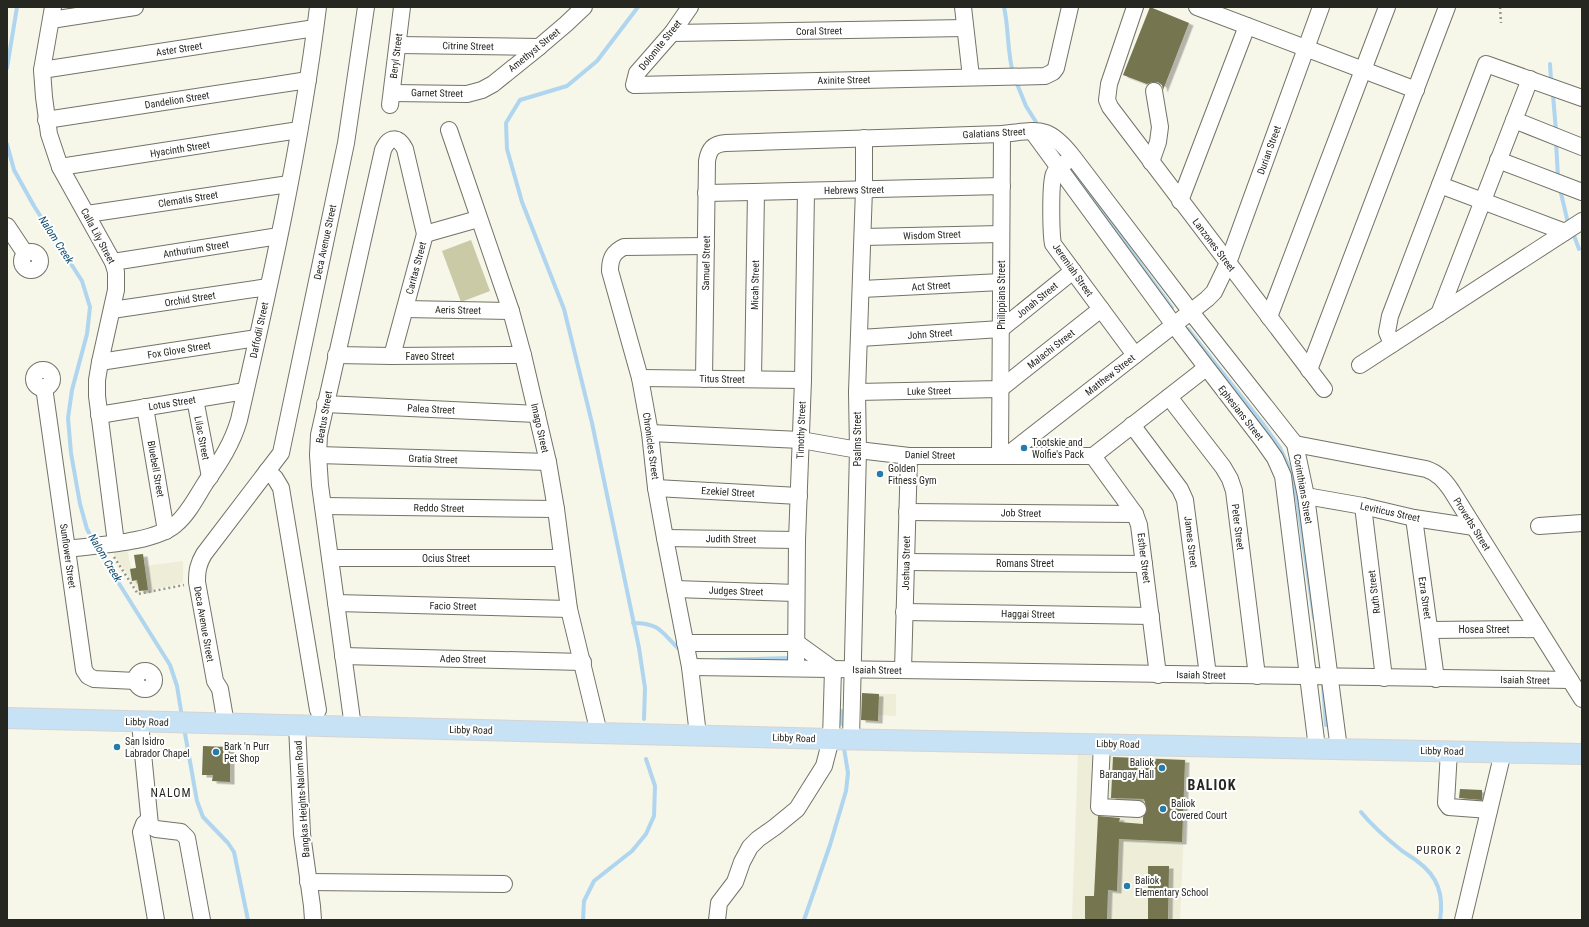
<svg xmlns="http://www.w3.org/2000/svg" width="1589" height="927" font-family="'Roboto Condensed',sans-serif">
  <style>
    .built { fill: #ededd8 }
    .green { fill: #cacaa7 }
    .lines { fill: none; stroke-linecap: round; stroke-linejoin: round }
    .stream { stroke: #afd5ef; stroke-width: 4 }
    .building { fill: #75754f; filter: url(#shadow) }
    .minor-casing { stroke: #737368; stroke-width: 18 }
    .major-casing { stroke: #d4d4d3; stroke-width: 22 }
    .path { stroke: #97978e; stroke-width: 2.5; stroke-dasharray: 2 3; stroke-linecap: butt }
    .minor { stroke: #fff; stroke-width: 16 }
    .major { stroke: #c7e2f5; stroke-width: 20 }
    .poi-dot { fill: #277bab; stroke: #fff; stroke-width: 1.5 }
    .labels { text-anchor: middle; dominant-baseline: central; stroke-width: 4; stroke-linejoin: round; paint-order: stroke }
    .street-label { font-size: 10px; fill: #272722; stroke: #fff }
    .poi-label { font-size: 10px; fill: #272722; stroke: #fff; text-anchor: start }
    .water-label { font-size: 11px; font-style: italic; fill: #0c4d70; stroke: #fff }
    .neighbourhood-label { font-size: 11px; letter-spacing: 1px; fill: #272722; stroke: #fff }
    .quarter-label { font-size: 12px; letter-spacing: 1px; fill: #272722; stroke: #fff }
    .district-label { font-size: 14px; font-weight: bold; letter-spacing: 1px; fill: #272722; stroke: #fff }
  </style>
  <defs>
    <filter id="shadow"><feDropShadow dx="4.5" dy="2.5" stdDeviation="0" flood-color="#0004"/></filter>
  </defs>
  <rect width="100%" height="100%" fill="#f6f6e9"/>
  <g class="built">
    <path d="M 127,549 L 131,568 L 183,561 L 183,583 L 139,592 L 112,551 Z"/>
    <path d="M 879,694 L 896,694 L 896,716 L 878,715 Z"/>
    <path d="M 1078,755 L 1187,759 L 1180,920 L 1072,920 Z"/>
  </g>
  <path class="green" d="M 471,240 L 490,291 L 461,302 L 442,251 Z"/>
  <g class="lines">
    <g class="stream">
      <path d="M 638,7 L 597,61 L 567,86 L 520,100 L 506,123 L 507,149 L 522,202 L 564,309 L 592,423 L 639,648 L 645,688 L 644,719"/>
      <path d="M 1004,7 C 1009,29 1007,51 1013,73"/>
      <path d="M 1550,64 L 1551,80"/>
      <path d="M 7,68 L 17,7"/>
      <path d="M 1015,79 L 1026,106 L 1036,122"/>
      <path d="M 1553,95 L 1556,131"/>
      <path d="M 1556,142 L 1558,177"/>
      <path d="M 7,144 L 14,170 L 34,206 L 82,281 L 90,307 L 87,334 L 72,390 L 68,418 L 71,453 L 80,504 L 87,529 L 94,542"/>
      <path d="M 1069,166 L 1172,308"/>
      <path d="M 1560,189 L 1568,223"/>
      <path d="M 1573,233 L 1579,249"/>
      <path d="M 1188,329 L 1263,424 L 1280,448 L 1288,465 L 1297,498 L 1314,618"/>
      <path d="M 98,550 L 170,665 L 177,686 L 182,717"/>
      <path d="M 633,623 C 660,623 661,632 679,649"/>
      <path d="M 721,660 L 792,658"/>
      <path d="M 1323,686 L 1326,725"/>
      <path d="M 842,711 L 842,724"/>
      <path d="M 184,728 L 197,801 L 203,817 L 228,843 L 234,852 L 248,920"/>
      <path d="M 1361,812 C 1373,827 1386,838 1401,850 C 1406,854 1412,857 1417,861 C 1438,876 1444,895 1440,920"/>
      <path d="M 583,920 L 584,901 L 594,881 L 632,851 L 646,834 L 654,816 L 655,786 L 646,759"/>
      <path d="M 804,920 L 830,845 L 846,791 L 848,773 L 844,748"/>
    </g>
  </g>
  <g class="building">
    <path d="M 1150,7 L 1189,23 L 1163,90 L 1162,85 L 1158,82 L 1152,82 L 1147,84 L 1123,75 Z"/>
    <path d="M 143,554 L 148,590 L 139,591 L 137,580 L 132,581 L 130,569 L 136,568 L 134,555 Z"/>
    <path d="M 862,693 L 879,694 L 878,721 L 861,720 Z"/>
    <path d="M 203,746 L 230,747 L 230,782 L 212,781 L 213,775 L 202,775 Z"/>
    <path d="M 1113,757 L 1185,760 L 1182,842 L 1119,839 L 1117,891 L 1108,890 L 1107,920 L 1085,920 L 1085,896 L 1094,896 L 1098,816 L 1120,818 L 1119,822 L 1143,824 L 1143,817 L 1147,810 L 1144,799 L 1111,798 Z"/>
    <path d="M 1460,789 L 1482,790 L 1482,800 L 1459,798 Z"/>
    <path d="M 1148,866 L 1169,866 L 1168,920 L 1148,920 Z"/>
  </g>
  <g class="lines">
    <defs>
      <g id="minor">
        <path d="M 53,7 L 42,70 L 44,97 L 49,134 L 60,167 L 113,262 L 116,272 L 116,290 L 100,362 L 97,380 L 97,396 L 116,543"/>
        <path d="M 690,7 L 672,33 L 637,73 L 634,85 L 1045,76 L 1053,72 L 1056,68 L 1070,7"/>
        <path d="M 963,7 L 971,77"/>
        <path d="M 1135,7 L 1109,84 L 1107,100 L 1110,107 L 1324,389"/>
        <path d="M 1197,7 L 1416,90"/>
        <path d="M 51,20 L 135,7"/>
        <path d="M 672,33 L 965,28"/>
        <path d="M 398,45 L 539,47"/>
        <path d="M 42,70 L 315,28"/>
        <path d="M 392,93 L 467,94 L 482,90 L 493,84 L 539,47 L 566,24 L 584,7"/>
        <path d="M 390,105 L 402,7"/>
        <path d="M 46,120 L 308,80"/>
        <path d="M 1514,120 L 1582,147"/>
        <path d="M 449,130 L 511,311 L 523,355 L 548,462 L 556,509 L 569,609 L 599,733"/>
        <path d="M 1032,131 L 1174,325 L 1263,441 L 1275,458 L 1283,476 L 1317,748"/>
        <path d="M 1498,160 L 1582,192"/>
        <path d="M 1151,162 L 1158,142 L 1160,127 L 1154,91"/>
        <path d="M 1065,163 C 1061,166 1056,169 1054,174 C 1050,183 1051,234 1053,244 L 1135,355"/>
        <path d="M 60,167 L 299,130"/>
        <path d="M 1440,185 L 1565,232"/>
        <path d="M 706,193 L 1002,186"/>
        <path d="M 1180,201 L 1247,26"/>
        <path d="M 87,214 L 289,184"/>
        <path d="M 7,226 L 25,253"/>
        <path d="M 425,234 L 478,219"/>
        <path d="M 863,237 L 1001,234"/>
        <circle cx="31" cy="261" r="9"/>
        <path d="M 113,262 L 279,236"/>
        <path d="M 862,289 L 1001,282"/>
        <path d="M 405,309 L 511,311"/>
        <path d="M 112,310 L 268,287"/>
        <path d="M 1439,314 L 1530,79"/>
        <path d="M 1269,317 L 1387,7"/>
        <path d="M 860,338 L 1001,329 L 1073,271"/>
        <path d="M 1392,344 L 1387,332 L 1390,316 L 1486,64 L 1582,98"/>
        <path d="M 336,355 L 392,356 L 523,355"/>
        <path d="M 100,362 L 257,338"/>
        <path d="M 1360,365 L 1582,221"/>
        <path d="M 1309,370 L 1447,7"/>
        <circle cx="43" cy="379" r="9"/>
        <path d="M 640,378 L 803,380"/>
        <path d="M 704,379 L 707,161 C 709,149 713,144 726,143 L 1002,134 C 1040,130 1048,125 1073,157 L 1191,312 L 1295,444 L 1306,496 L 1339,749"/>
        <path d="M 753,379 L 756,192"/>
        <path d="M 44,387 L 84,670 L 88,676 L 94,679 L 136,681"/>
        <path d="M 857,392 L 1000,389 L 1101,309"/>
        <path d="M 1169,397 L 1223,467 L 1230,479 L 1234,491 L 1257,676"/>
        <path d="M 195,399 L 210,477"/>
        <path d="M 325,404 L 537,414"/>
        <path d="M 145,407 L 166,531"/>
        <path d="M 99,415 L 245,391"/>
        <path d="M 1132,425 L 1180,489 L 1185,500 L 1208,675"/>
        <path d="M 650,433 L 801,440 L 858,450 L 909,456 L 1093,456 L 1206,368"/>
        <path d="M 1295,444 L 1426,469 C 1438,473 1444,480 1451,490 L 1582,699"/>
        <path d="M 318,455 L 548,462"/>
        <path d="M 1000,456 L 1002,134"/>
        <path d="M 1006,456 L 1207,299 L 1214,292 L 1228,263 L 1321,7"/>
        <path d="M 1093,456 L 1135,514 L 1139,525 L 1158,675"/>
        <path d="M 267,471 L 275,478 L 281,488 L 318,710"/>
        <path d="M 656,488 L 799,496"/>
        <path d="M 1306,496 L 1363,506 L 1414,518 L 1474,527"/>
        <path d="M 323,506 L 556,509"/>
        <path d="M 1363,506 L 1384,678"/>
        <path d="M 907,512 L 1135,514"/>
        <path d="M 1414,518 L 1436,679"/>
        <path d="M 1539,526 L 1582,523"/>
        <path d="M 665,538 L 797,540"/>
        <path d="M 67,549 C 96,545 155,543 176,524 C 189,513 197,496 206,482 C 220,462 232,444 239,420 C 270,284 301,146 318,7"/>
        <path d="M 330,558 L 562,558"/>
        <path d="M 906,562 L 1144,564"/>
        <path d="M 675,589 L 796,593"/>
        <path d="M 336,603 L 569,609"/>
        <path d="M 904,612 L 1151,616"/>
        <path d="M 1430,630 L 1538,629"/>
        <path d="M 685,643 L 797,643 L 833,669"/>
        <path d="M 343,656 L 583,662"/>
        <path d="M 690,667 L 1570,680"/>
        <path d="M 796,668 L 797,540 L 803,380 L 806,191"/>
        <path d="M 903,670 L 909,456"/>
        <circle cx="145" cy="680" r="9"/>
        <path d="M 140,723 L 150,825 L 156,829 L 181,832 L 187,838 L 202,920"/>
        <path d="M 226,724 L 220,689 L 215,681 L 197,582 C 197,571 198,564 204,554 L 281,453 L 346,143 L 366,7"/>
        <path d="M 297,725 L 302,834 L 312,906 L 313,920"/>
        <path d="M 353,727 L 320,485 L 318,455 L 319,435 L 383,150 C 389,136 398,136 405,149 L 425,234 L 392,356"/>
        <path d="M 698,735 L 690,667 L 665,538 L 656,488 L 650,433 L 640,378 L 610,271 C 610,259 613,252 624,247 L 706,246"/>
        <path d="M 851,739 L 858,450 L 857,392 L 864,189 L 864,138"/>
        <path d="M 1102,744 L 1099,807 L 1138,809"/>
        <path d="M 1449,751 L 1446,803 L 1449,807 L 1489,810"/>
        <path d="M 149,820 L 144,824 L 141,832 L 156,920"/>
        <path d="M 308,882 L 504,884"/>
        <path d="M 717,920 L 719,903 L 735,882 L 742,862 L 750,847 L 758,839 L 775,827 L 797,809 L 824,766 L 831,739 L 833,669"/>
        <path d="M 1463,920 L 1503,752"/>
      </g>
      <path id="major" d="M 7,718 L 831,739 L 1582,754"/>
    </defs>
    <use href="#minor" class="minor-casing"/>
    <use href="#major" class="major-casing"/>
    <g class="path">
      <path d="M 1500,7 L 1501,23"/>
      <path d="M 114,557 L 138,594 L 184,585"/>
    </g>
    <use href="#minor" class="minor"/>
    <use href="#major" class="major"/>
  </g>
  <g class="poi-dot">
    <circle cx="1024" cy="448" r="4"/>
    <circle cx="880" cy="474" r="4"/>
    <circle cx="117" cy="747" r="4"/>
    <circle cx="216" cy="752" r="4"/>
    <circle cx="1162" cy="768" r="4"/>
    <circle cx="1163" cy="809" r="4"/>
    <circle cx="1127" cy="886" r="4"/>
  </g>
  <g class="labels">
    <g class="street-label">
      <text transform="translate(819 31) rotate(-1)">Coral Street</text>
      <text transform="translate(660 45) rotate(-51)">Dolomite Street</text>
      <text transform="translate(468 46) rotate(1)">Citrine Street</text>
      <text transform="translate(179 49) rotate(-9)">Aster Street</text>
      <text transform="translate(534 50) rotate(-39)">Amethyst Street</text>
      <text transform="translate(396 56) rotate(-83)">Beryl Street</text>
      <text transform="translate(844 80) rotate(-1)">Axinite Street</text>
      <text transform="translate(437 93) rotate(1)">Garnet Street</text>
      <text transform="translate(177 100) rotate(-9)">Dandelion Street</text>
      <text transform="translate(994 133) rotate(-3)">Galatians Street</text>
      <text transform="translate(180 149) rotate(-9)">Hyacinth Street</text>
      <text transform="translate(1269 150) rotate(-70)">Durian Street</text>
      <text transform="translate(854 190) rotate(-1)">Hebrews Street</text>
      <text transform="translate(188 199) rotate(-9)">Clematis Street</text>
      <text transform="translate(932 235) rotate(-2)">Wisdom Street</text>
      <text transform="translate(98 236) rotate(62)">Calla Lily Street</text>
      <text transform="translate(325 242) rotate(-78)">Deca Avenue Street</text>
      <text transform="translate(1214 245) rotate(53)">Lanzones Street</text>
      <text transform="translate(196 249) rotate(-9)">Anthurium Street</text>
      <text transform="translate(706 263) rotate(-89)">Samuel Street</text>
      <text transform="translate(416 268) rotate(-75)">Caritas Street</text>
      <text transform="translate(1073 270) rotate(55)">Jeremiah Street</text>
      <text transform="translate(755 285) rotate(-89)">Micah Street</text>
      <text transform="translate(931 286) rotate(-3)">Act Street</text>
      <text transform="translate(1001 295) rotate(-90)">Philippians Street</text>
      <text transform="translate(190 299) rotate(-9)">Orchid Street</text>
      <text transform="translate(1037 300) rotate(-39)">Jonah Street</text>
      <text transform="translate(458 310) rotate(1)">Aeris Street</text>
      <text transform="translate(259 330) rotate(-78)">Daffodil Street</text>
      <text transform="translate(930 334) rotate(-4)">John Street</text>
      <text transform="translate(1051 349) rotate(-38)">Malachi Street</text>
      <text transform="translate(179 350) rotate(-9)">Fox Glove Street</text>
      <text x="430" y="356">Faveo Street</text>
      <text transform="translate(1110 375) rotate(-38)">Matthew Street</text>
      <text transform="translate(722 379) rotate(1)">Titus Street</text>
      <text transform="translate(929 391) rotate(-1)">Luke Street</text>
      <text transform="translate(172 403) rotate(-9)">Lotus Street</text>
      <text transform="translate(431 409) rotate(3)">Palea Street</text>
      <text transform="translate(1241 413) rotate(52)">Ephesians Street</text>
      <text transform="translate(324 417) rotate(-80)">Beatus Street</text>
      <text transform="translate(540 428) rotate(77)">Imago Street</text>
      <text transform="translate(801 430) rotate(-88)">Timothy Street</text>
      <text transform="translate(202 438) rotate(79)">Lilac Street</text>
      <text transform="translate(857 439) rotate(-90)">Psalms Street</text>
      <text transform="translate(651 446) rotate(82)">Chronicles Street</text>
      <text transform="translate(930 455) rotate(1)">Daniel Street</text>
      <text transform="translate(433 459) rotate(2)">Gratia Street</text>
      <text transform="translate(156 469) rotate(80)">Bluebell Street</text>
      <text transform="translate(1303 489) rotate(80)">Corinthians Street</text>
      <text transform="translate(728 492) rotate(3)">Ezekiel Street</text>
      <text transform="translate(439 508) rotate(1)">Reddo Street</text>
      <text transform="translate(1390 512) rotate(12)">Leviticus Street</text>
      <text transform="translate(1021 513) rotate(1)">Job Street</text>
      <text transform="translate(1472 524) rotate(58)">Proverbs Street</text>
      <text transform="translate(1238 527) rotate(83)">Peter Street</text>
      <text transform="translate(731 539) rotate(1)">Judith Street</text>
      <text transform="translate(1191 542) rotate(83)">James Street</text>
      <text transform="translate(68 556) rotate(82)">Sunflower Street</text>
      <text x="446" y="558">Ocius Street</text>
      <text transform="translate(1144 558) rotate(83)">Esther Street</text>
      <text transform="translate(906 563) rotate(-89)">Joshua Street</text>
      <text x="1025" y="563">Romans Street</text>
      <text transform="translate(736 591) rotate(2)">Judges Street</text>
      <text transform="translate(1374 592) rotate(-97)">Ruth Street</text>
      <text transform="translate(1425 598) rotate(82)">Ezra Street</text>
      <text transform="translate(453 606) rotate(1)">Facio Street</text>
      <text transform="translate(1028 614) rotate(1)">Haggai Street</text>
      <text transform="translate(204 624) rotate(80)">Deca Avenue Street</text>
      <text x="1484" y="629">Hosea Street</text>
      <text transform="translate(463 659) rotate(1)">Adeo Street</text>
      <text transform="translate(877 670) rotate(1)">Isaiah Street</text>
      <text transform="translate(1201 675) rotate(1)">Isaiah Street</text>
      <text transform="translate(1525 680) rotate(1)">Isaiah Street</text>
      <text transform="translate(147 722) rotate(1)">Libby Road</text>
      <text transform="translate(471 730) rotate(1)">Libby Road</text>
      <text transform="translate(794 738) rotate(2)">Libby Road</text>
      <text transform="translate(1118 744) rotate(1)">Libby Road</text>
      <text transform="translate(1442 751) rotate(1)">Libby Road</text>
      <text transform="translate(302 799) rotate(-94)">Bangkas Heights-Nalom Road</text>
    </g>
    <g class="poi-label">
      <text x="1032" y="442">Tootskie and<tspan x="1032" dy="12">Wolfie's Pack</tspan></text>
      <text x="888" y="468">Golden<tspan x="888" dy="12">Fitness Gym</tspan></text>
      <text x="125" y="741">San Isidro<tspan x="125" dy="12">Labrador Chapel</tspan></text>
      <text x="224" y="746">Bark 'n Purr<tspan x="224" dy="12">Pet Shop</tspan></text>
      <text x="1154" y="762" text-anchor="end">Baliok<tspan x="1154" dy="12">Barangay Hall</tspan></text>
      <text x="1171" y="803">Baliok<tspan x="1171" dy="12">Covered Court</tspan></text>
      <text x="1135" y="880">Baliok<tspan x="1135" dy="12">Elementary School</tspan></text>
    </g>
    <g class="water-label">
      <text transform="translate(56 240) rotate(57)">Nalom Creek</text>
      <text transform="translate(105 558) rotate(59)">Nalom Creek</text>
    </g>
    <g class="neighbourhood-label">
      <text x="1439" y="850">PUROK 2</text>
    </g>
    <g class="quarter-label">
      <text x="171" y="793">NALOM</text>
    </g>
    <g class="district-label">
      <text x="1212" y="785">BALIOK</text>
    </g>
  </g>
  <rect width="1589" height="927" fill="none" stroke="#272722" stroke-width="16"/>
</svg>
